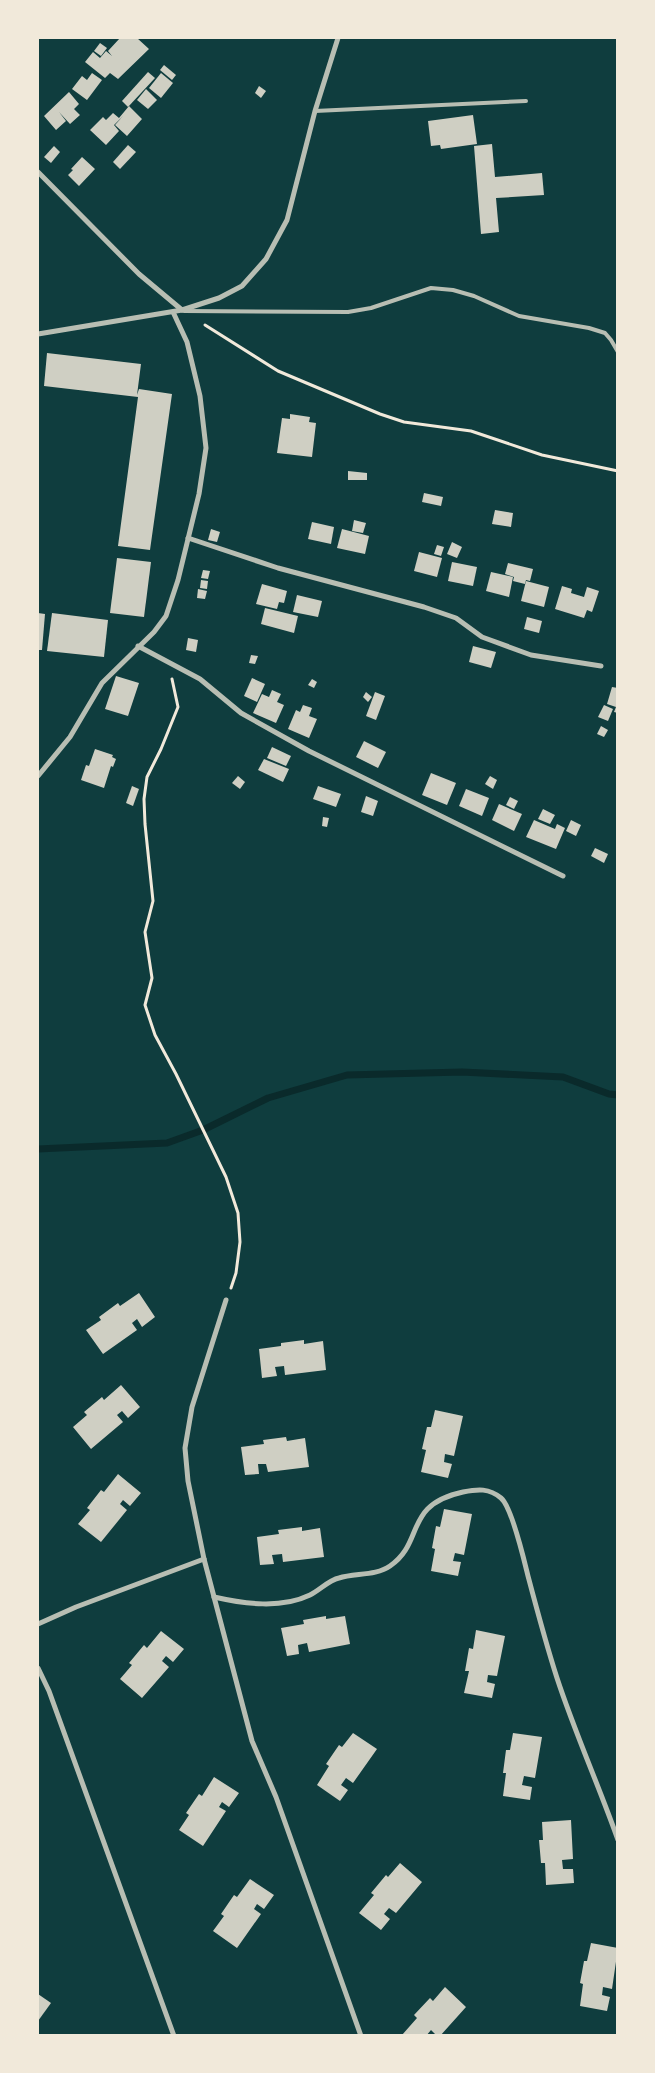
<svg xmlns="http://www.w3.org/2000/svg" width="655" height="2073" font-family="Overpass,sans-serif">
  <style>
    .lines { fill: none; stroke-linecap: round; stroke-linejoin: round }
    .stream { stroke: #0a2a2b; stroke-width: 7 }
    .building { fill: #cfcfc3 }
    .path { stroke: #f1e9da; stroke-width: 3 }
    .service { stroke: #b8beb3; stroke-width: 4 }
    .minor { stroke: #b8beb3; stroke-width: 5 }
  </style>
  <rect width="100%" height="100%" fill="#0f3d3e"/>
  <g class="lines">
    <path class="stream" d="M 38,1149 L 167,1143 L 203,1130 L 268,1098 L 347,1075 L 462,1072 L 563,1077 L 609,1094 L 618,1095"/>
  </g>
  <g class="building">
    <path d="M 120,38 L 137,38 L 149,49 L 118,79 L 110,73 L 105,78 L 85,62 L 93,52 L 100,58 L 106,51 L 112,56 L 108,51 Z"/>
    <path d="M 100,43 L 107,48 L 101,56 L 94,51 Z"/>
    <path d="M 164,65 L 176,75 L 172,80 L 160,70 Z"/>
    <path d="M 148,72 L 155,78 L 128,107 L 122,101 Z"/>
    <path d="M 92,73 L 102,80 L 87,100 L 72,89 L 82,76 L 87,80 Z"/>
    <path d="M 161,73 L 173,83 L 161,98 L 149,88 Z"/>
    <path d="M 259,86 L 266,91 L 261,98 L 255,93 Z"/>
    <path d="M 146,89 L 157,100 L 148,109 L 137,100 Z"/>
    <path d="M 69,92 L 79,104 L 74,109 L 80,115 L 70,124 L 59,112 L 66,121 L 56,130 L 44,116 Z"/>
    <path d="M 129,106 L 142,119 L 127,136 L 115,125 L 123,116 L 114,125 L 119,131 L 106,145 L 90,130 L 103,117 L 106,120 L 113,113 L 119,118 Z"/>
    <path d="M 473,115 L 477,144 L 441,149 L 440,145 L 431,146 L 428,121 Z"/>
    <path d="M 492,144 L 495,177 L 542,173 L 544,195 L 496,198 L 499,232 L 481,234 L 474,146 Z"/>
    <path d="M 128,145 L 136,152 L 120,169 L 113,162 Z"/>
    <path d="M 54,146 L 60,152 L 51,163 L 44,157 Z"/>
    <path d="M 82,157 L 95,169 L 79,186 L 68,175 L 73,170 L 71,169 Z"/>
    <path d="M 47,353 L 141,364 L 137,395 L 139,389 L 172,394 L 150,550 L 118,546 L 138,397 L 44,386 Z"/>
    <path d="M 290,414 L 310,417 L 309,422 L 316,423 L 312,457 L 277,453 L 282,418 L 290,419 Z"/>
    <path d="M 348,471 L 367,473 L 367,480 L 348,480 Z"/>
    <path d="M 424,493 L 443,497 L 441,506 L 422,502 Z"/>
    <path d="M 495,510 L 513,513 L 511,527 L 492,524 Z"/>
    <path d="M 354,520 L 366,523 L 363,533 L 352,531 Z"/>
    <path d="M 312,522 L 334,527 L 331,544 L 308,539 Z"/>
    <path d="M 211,529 L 220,532 L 217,542 L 208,540 Z"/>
    <path d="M 342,529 L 369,536 L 365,554 L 337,548 Z"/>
    <path d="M 452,542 L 462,547 L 457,558 L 447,554 Z"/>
    <path d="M 437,545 L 444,547 L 441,556 L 434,554 Z"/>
    <path d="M 419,552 L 442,558 L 437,577 L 414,571 Z"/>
    <path d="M 117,558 L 151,562 L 144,617 L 110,613 Z"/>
    <path d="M 452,562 L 477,567 L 473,586 L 448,581 Z"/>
    <path d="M 508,563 L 533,569 L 530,581 L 526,580 L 525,584 L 513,581 L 514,577 L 505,574 Z"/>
    <path d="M 203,570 L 210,571 L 208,579 L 201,578 Z"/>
    <path d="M 491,572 L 513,577 L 509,597 L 486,591 Z"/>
    <path d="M 201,580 L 208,581 L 207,589 L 200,588 Z"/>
    <path d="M 526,581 L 549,587 L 544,607 L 521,601 Z"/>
    <path d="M 262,584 L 287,591 L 284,603 L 279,602 L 277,609 L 256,604 Z"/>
    <path d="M 562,586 L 572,589 L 571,593 L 584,597 L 587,587 L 599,591 L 592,612 L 587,610 L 584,618 L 555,609 Z"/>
    <path d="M 198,589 L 207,591 L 205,599 L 197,598 Z"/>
    <path d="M 297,595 L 322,601 L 318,617 L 293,612 Z"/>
    <path d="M 265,608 L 298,616 L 294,633 L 261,624 Z"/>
    <path d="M 38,613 L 45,614 L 42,650 L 38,650 Z"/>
    <path d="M 52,613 L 108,620 L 104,657 L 47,651 Z"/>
    <path d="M 527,617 L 542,621 L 539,633 L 524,629 Z"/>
    <path d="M 188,638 L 198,640 L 196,652 L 186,650 Z"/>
    <path d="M 473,646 L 496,652 L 491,668 L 469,662 Z"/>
    <path d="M 251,655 L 258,656 L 255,664 L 249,663 Z"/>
    <path d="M 116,676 L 139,683 L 128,716 L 105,709 Z"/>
    <path d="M 252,678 L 265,684 L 257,702 L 244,696 Z"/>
    <path d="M 312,679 L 317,682 L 314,688 L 308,685 Z"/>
    <path d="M 612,687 L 618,688 L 618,713 L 614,712 L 616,707 L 607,704 Z"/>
    <path d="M 272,690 L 281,694 L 277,702 L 284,705 L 276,723 L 253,713 L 262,694 L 269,697 Z"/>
    <path d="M 366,692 L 372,697 L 368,702 L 363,697 Z"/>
    <path d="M 375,692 L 385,696 L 376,720 L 366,716 Z"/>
    <path d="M 303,705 L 312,708 L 309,716 L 317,719 L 309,738 L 288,729 L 296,710 L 300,712 Z"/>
    <path d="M 604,705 L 613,709 L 608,721 L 598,717 Z"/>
    <path d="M 601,726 L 608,730 L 604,737 L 597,734 Z"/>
    <path d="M 364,741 L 386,752 L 378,768 L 356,757 Z"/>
    <path d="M 272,747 L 291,756 L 286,766 L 267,758 Z"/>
    <path d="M 95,749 L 113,755 L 112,757 L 116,759 L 113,767 L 111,766 L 104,788 L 81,780 L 86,765 L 89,766 Z"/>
    <path d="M 264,759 L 289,769 L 283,782 L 258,770 Z"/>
    <path d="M 431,773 L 456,783 L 447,805 L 422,795 Z"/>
    <path d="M 238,776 L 245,782 L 240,789 L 232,783 Z"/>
    <path d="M 490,776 L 497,780 L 493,789 L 485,784 Z"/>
    <path d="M 132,786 L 139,789 L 133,806 L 126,803 Z"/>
    <path d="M 318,786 L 341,794 L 336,807 L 313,799 Z"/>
    <path d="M 466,789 L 489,798 L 482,816 L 459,806 Z"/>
    <path d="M 366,796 L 378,801 L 373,816 L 361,812 Z"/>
    <path d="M 510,797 L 518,801 L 514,809 L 506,805 Z"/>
    <path d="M 499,804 L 522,814 L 514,831 L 492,820 Z"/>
    <path d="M 543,809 L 555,815 L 550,824 L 538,819 Z"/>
    <path d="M 323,817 L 329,818 L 327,827 L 322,826 Z"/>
    <path d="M 534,820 L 555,829 L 557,824 L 565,828 L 556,849 L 526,837 Z"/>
    <path d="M 571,820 L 581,825 L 576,836 L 566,831 Z"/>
    <path d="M 595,848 L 608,854 L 604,863 L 591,856 Z"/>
    <path d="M 139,1293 L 155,1317 L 142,1327 L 137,1319 L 132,1323 L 137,1330 L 103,1354 L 86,1330 L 101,1320 L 99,1317 L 118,1303 L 120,1306 Z"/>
    <path d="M 304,1340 L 304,1344 L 323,1341 L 326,1370 L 285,1375 L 284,1366 L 275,1367 L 277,1376 L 262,1378 L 259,1349 L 281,1346 L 281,1343 Z"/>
    <path d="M 121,1385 L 140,1407 L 128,1418 L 122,1411 L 117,1415 L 123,1422 L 91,1449 L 73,1427 L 87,1415 L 84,1412 L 102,1397 L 104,1400 Z"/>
    <path d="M 435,1410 L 463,1416 L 454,1456 L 445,1454 L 444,1462 L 452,1464 L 448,1478 L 421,1472 L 426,1450 L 422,1449 L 427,1427 L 431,1427 Z"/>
    <path d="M 286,1437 L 287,1441 L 305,1438 L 309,1467 L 268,1472 L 266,1464 L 258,1464 L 259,1474 L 245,1475 L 241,1447 L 264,1444 L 263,1440 Z"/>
    <path d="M 118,1474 L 141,1493 L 130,1506 L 123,1500 L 120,1504 L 127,1510 L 101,1542 L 78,1524 L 90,1510 L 87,1508 L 101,1490 L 104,1492 Z"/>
    <path d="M 444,1509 L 472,1514 L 464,1555 L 455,1553 L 453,1561 L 461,1562 L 458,1576 L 431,1571 L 435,1549 L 432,1548 L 436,1526 L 440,1527 Z"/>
    <path d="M 302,1527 L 302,1531 L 320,1528 L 324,1557 L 283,1562 L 282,1554 L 272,1555 L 274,1564 L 260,1565 L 257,1537 L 279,1534 L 278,1530 Z"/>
    <path d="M 326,1616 L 326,1619 L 345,1616 L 350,1644 L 309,1652 L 307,1643 L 298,1645 L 299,1654 L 287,1656 L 281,1628 L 304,1624 L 303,1620 Z"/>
    <path d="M 476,1630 L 505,1636 L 497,1676 L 488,1675 L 487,1682 L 495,1684 L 492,1698 L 464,1693 L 469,1671 L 465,1671 L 469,1648 L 473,1649 Z"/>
    <path d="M 161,1631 L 184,1649 L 173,1662 L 166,1656 L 162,1661 L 169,1667 L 142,1698 L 120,1679 L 132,1665 L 129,1663 L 144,1645 L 147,1648 Z"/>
    <path d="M 353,1733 L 377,1749 L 353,1783 L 346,1778 L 341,1785 L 348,1790 L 340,1801 L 317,1785 L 329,1766 L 326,1764 L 339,1745 L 342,1747 Z"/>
    <path d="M 513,1733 L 542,1737 L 535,1778 L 524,1776 L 522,1785 L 532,1787 L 530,1800 L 503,1796 L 506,1773 L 503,1773 L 506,1750 L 510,1750 Z"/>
    <path d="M 214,1777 L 239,1793 L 229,1807 L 222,1802 L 219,1807 L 226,1811 L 203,1846 L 179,1830 L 189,1815 L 186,1813 L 199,1794 L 202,1796 Z"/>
    <path d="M 571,1820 L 573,1859 L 562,1860 L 563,1869 L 573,1869 L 574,1883 L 546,1885 L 545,1863 L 541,1863 L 539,1840 L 543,1840 L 542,1822 Z"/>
    <path d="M 400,1863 L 422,1882 L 396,1913 L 389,1908 L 384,1914 L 390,1919 L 381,1930 L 359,1913 L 374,1895 L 371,1893 L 386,1875 L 388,1877 Z"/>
    <path d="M 250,1879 L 274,1895 L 264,1909 L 257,1904 L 254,1909 L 261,1914 L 237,1948 L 213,1931 L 224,1916 L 221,1914 L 234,1895 L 237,1897 Z"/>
    <path d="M 591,1943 L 618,1948 L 612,1989 L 603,1987 L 602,1995 L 610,1997 L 607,2011 L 580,2006 L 583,1984 L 580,1983 L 584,1961 L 587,1961 Z"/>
    <path d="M 445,1987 L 466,2007 L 440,2036 L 437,2036 L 431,2030 L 426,2036 L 402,2035 L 417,2018 L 414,2015 L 430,1998 L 433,2001 Z"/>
    <path d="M 38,1994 L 51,2003 L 38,2021 Z"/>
  </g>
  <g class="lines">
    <g class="path">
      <path d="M 205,325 L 278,371 L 380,414 L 404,422 L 471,431 L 542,455 L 618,471"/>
      <path d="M 172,679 L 178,707 L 161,749 L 147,777 L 144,799 L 145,824 L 153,901 L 145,932 L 152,978 L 145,1005 L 155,1035 L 176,1074 L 226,1177 L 238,1213 L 240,1242 L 236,1273 L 231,1288"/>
    </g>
    <g class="service">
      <path d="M 315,111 L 526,101"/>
      <path d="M 184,311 L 348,312 L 371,308 L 431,288 L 453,290 L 474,296 L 519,316 L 589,328 L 605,333 L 611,340 L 618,352"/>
    </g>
    <g class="minor">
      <path d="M 38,172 L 139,274 L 182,310"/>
      <path d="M 38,334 L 182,310 L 219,298 L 242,286 L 266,259 L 287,220 L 315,111 L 338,38"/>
      <path d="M 188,538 L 278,568 L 424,607 L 456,618 L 482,637 L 531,655 L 601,666"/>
      <path d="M 138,646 L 200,679 L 241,713 L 309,751 L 563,876"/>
      <path d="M 38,776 L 70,737 L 102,683 L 154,632 L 166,616 L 178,580 L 199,494 L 206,448 L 200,396 L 187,342 L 173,312"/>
      <path d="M 226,1300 L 192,1407 L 185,1448 L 188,1481 L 204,1559 L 252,1741 L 276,1797 L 361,2036"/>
      <path d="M 214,1597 C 245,1604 281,1609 310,1595 C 320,1590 329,1580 339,1578 C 355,1573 376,1576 390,1566 C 425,1542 403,1505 463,1492 C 478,1489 489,1488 501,1498 C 512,1507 524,1560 528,1576 C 537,1610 546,1644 557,1678 C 575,1733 599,1786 618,1840"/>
      <path d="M 38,1624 L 76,1607 L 204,1559"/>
      <path d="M 38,1668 L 49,1691 L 174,2036"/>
    </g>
  </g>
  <rect width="655" height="2073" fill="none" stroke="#f1e9da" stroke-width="78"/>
</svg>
